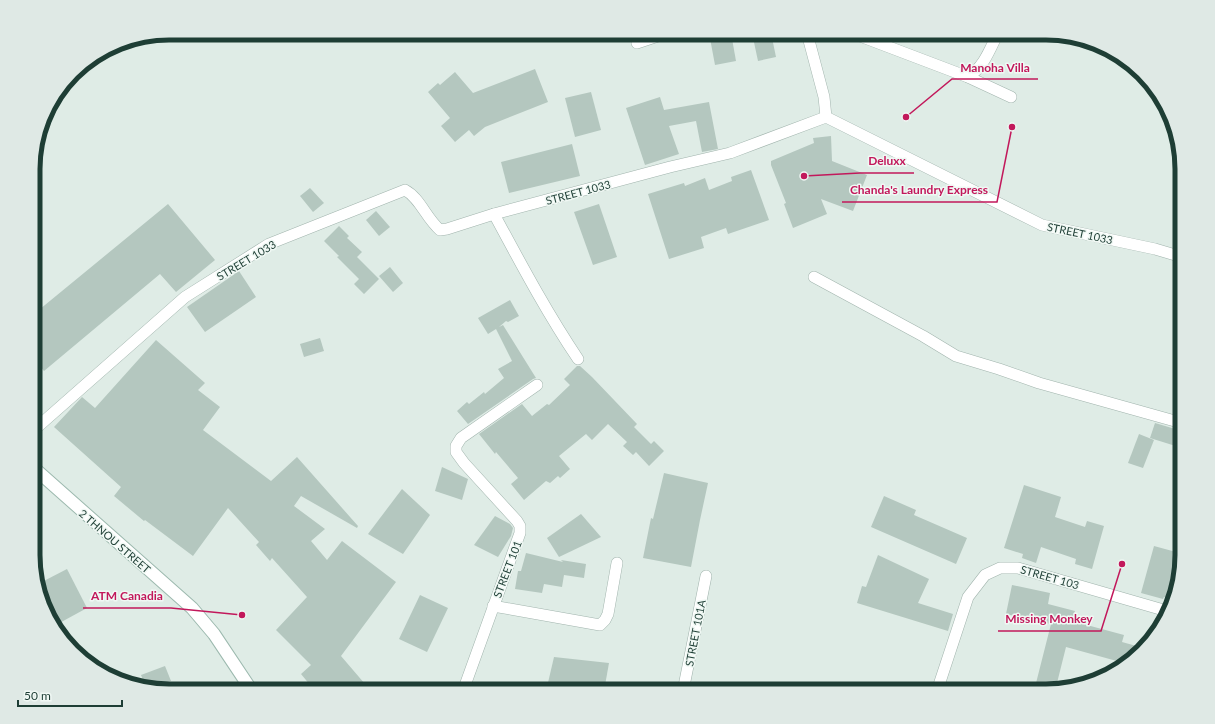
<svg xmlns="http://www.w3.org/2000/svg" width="1215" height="724" font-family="Lato,sans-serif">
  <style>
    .building { fill: #b4c7bf }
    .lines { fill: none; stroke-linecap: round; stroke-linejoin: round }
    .minor-casing { stroke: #a1b4ad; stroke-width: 12 }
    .secondary-casing { stroke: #9cb9ae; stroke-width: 14 }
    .minor { stroke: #fff; stroke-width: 11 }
    .secondary { stroke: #fff; stroke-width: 12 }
    .labels { text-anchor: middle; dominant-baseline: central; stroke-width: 3; stroke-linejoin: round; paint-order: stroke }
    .street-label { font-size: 11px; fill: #1e3e35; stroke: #f0f8f4 }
    .rim { fill: none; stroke: #1e3e35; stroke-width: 5 }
    .leader { fill: none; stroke: #c2185b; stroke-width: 1.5 }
    .callout-dot { fill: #c2185b; stroke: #f0f8f4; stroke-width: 1.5 }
    .callout-label { font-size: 12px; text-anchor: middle; font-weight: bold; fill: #c2185b; stroke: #f0f8f4; stroke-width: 3; stroke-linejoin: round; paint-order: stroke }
  </style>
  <rect width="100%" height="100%" fill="#dfece6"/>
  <g class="building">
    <path d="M 709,33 L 731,33 L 736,61 L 715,65 Z"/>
    <path d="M 752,33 L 771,33 L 776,57 L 758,61 Z"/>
    <path d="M 535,69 L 548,102 L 485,127 L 474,136 L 469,130 L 455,142 L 441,126 L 450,118 L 428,92 L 438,83 L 440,85 L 455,72 L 473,93 Z"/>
    <path d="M 591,92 L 601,130 L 575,137 L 565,98 Z"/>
    <path d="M 660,97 L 664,110 L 709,102 L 718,149 L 702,152 L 696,121 L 669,126 L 679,154 L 645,165 L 626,108 Z"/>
    <path d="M 831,136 L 832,161 L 867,175 L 853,211 L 821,199 L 827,214 L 793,228 L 784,204 L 786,203 L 771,165 L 771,161 L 814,143 L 813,138 Z"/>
    <path d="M 572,144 L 580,176 L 509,193 L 501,162 Z"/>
    <path d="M 751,170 L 769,220 L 728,234 L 726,228 L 701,237 L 704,248 L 669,259 L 648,194 L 684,183 L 685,186 L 705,178 L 709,190 L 732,181 L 731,177 Z"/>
    <path d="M 310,188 L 324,203 L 313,212 L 300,196 Z"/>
    <path d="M 168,204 L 215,260 L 176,292 L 160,274 L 44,371 L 34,359 L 34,314 Z"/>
    <path d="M 599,204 L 617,257 L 593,265 L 574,212 Z"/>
    <path d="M 376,211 L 390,227 L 379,236 L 366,220 Z"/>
    <path d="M 339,226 L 349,236 L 347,238 L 362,252 L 357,257 L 379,279 L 364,294 L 354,284 L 359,279 L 337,257 L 339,256 L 324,241 Z"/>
    <path d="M 390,267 L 403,283 L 393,292 L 379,276 Z"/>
    <path d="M 239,271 L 256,297 L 205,332 L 187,307 Z"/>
    <path d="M 510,300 L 519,316 L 508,322 L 506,321 L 499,327 L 503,325 L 536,378 L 533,379 L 468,424 L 457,411 L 467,402 L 469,404 L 484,392 L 485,394 L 504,378 L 498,369 L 512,361 L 496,329 L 488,334 L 478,318 Z"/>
    <path d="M 320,338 L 324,351 L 304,357 L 300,344 Z"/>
    <path d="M 156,340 L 205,383 L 198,390 L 220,407 L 203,430 L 271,481 L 297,457 L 358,526 L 357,528 L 301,496 L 294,506 L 325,529 L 311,541 L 327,560 L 342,541 L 396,582 L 341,656 L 371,691 L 315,691 L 301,674 L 311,665 L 276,630 L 307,597 L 272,558 L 270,561 L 256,545 L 259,542 L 228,508 L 193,556 L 145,520 L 144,521 L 114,496 L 121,487 L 54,427 L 82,397 L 95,408 Z"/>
    <path d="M 577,366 L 580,366 L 592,377 L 637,424 L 634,427 L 651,444 L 654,441 L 664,451 L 649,466 L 636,452 L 633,455 L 623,446 L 627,442 L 608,424 L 592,440 L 586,434 L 559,456 L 570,469 L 560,478 L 558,476 L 550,483 L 546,481 L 524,500 L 511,484 L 518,478 L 496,452 L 495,454 L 479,434 L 522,404 L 532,416 L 547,404 L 549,405 L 570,385 L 564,379 Z"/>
    <path d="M 1155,423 L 1182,431 L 1182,448 L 1150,438 Z"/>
    <path d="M 1139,434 L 1154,440 L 1143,468 L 1128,463 Z"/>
    <path d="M 442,467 L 468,479 L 462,500 L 435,491 Z"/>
    <path d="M 664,473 L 708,483 L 700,520 L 691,567 L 643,558 L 651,518 L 653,519 Z"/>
    <path d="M 1024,485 L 1061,497 L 1055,517 L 1085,527 L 1087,521 L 1104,526 L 1092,569 L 1075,564 L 1076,559 L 1041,547 L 1036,563 L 1022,558 L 1023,554 L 1004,548 Z"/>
    <path d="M 402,489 L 430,515 L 403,554 L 368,534 Z"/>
    <path d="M 884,496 L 916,510 L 914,515 L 967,538 L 956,564 L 871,527 Z"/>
    <path d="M 581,514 L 601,537 L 559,557 L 547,538 Z"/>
    <path d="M 495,516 L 510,524 L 513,528 L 511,536 L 498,557 L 474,545 Z"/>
    <path d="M 1154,546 L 1176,552 L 1172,568 L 1180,570 L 1171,599 L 1164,597 L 1163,599 L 1141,593 Z"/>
    <path d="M 526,553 L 563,562 L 561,560 L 586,564 L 584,578 L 564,575 L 562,587 L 544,584 L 542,593 L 515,589 L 518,571 L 521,571 Z"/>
    <path d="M 878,555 L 929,579 L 918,603 L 953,614 L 948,631 L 857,603 L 862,586 L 866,587 Z"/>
    <path d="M 67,569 L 87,608 L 54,626 L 38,584 Z"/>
    <path d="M 1012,585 L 1050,593 L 1048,604 L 1075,611 L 1072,621 L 1124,635 L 1122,642 L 1140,647 L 1124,663 L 1066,647 L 1055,691 L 1034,691 L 1051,624 L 1006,614 Z"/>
    <path d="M 420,595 L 448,608 L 427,652 L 399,639 Z"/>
    <path d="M 554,657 L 609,663 L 604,691 L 567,691 L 547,687 Z"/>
    <path d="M 165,666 L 171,681 L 154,687 L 145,685 L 141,675 Z"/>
  </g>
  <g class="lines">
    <defs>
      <g id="minor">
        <path d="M 807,33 L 824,97 L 826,117"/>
        <path d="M 852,33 L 968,77 L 1011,97"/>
        <path d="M 637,43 L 667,33"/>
        <path d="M 968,77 C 984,67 990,49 998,33"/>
        <path d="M 494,214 C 521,264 547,313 578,359"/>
        <path d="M 814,277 L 923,336 L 956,356 L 999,369 L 1039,383 L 1182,423"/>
        <path d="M 34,430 L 185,297 L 269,244 L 405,190 C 420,198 426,218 440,230 L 447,229 L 494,214 L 670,167 L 730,153 L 826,117 L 1042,225 L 1155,249 L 1182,257"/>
        <path d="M 493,606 L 600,625 L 605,620 L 608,614 L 617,563"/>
        <path d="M 463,691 L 520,533 L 520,526 L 517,521 L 464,463 L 456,452 L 456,446 L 461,438 L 537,385"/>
        <path d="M 683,691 L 706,576"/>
        <path d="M 937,691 L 968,597 L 985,575 L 1000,568 L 1018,568 L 1167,611"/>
      </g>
      <path id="secondary" d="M 34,468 L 192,608 L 214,634 L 252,691"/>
    </defs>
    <use href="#minor" class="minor-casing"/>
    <use href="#secondary" class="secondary-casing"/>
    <use href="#minor" class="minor"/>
    <use href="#secondary" class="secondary"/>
  </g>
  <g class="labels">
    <g class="street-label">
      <text transform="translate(578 192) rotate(-15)">STREET 1033</text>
      <text transform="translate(1080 233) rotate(12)">STREET 1033</text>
      <text transform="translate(246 260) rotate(-31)">STREET 1033</text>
      <text transform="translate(115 541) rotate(41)">2 THNOU STREET</text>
      <text transform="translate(507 569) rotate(-69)">STREET 101</text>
      <text transform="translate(1050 577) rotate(16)">STREET 103</text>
      <text transform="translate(695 633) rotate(-79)">STREET 101A</text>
    </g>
  </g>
  <path d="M0 0H1215V724H0ZM169 40H1046A129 129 0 0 1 1175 169V555A129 129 0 0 1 1046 684H169A129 129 0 0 1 40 555V169A129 129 0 0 1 169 40Z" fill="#dfe9e5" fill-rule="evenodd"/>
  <path class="rim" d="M169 40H1046A129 129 0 0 1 1175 169V555A129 129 0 0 1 1046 684H169A129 129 0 0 1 40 555V169A129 129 0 0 1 169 40Z"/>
  <path class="leader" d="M906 117L952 79H1038M804 176L860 173H914M1012 127L997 202H842M242 615L171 608H83M1122 564L1101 631H998"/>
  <g class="callout-dot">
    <circle cx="906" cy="117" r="4"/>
    <circle cx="804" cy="176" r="4"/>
    <circle cx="1012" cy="127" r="4"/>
    <circle cx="242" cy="615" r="4"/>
    <circle cx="1122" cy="564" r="4"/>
  </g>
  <g class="callout-label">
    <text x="995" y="72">Manoha Villa</text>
    <text x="887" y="165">Deluxx</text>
    <text x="919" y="194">Chanda's Laundry Express</text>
    <text x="127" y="600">ATM Canadia</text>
    <text x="1049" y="623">Missing Monkey</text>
  </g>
  <path d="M18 700v6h104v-6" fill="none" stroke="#1e3e35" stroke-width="2"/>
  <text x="24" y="700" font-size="12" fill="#1e3e35" stroke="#f0f8f4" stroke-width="3" paint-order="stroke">50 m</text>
</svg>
